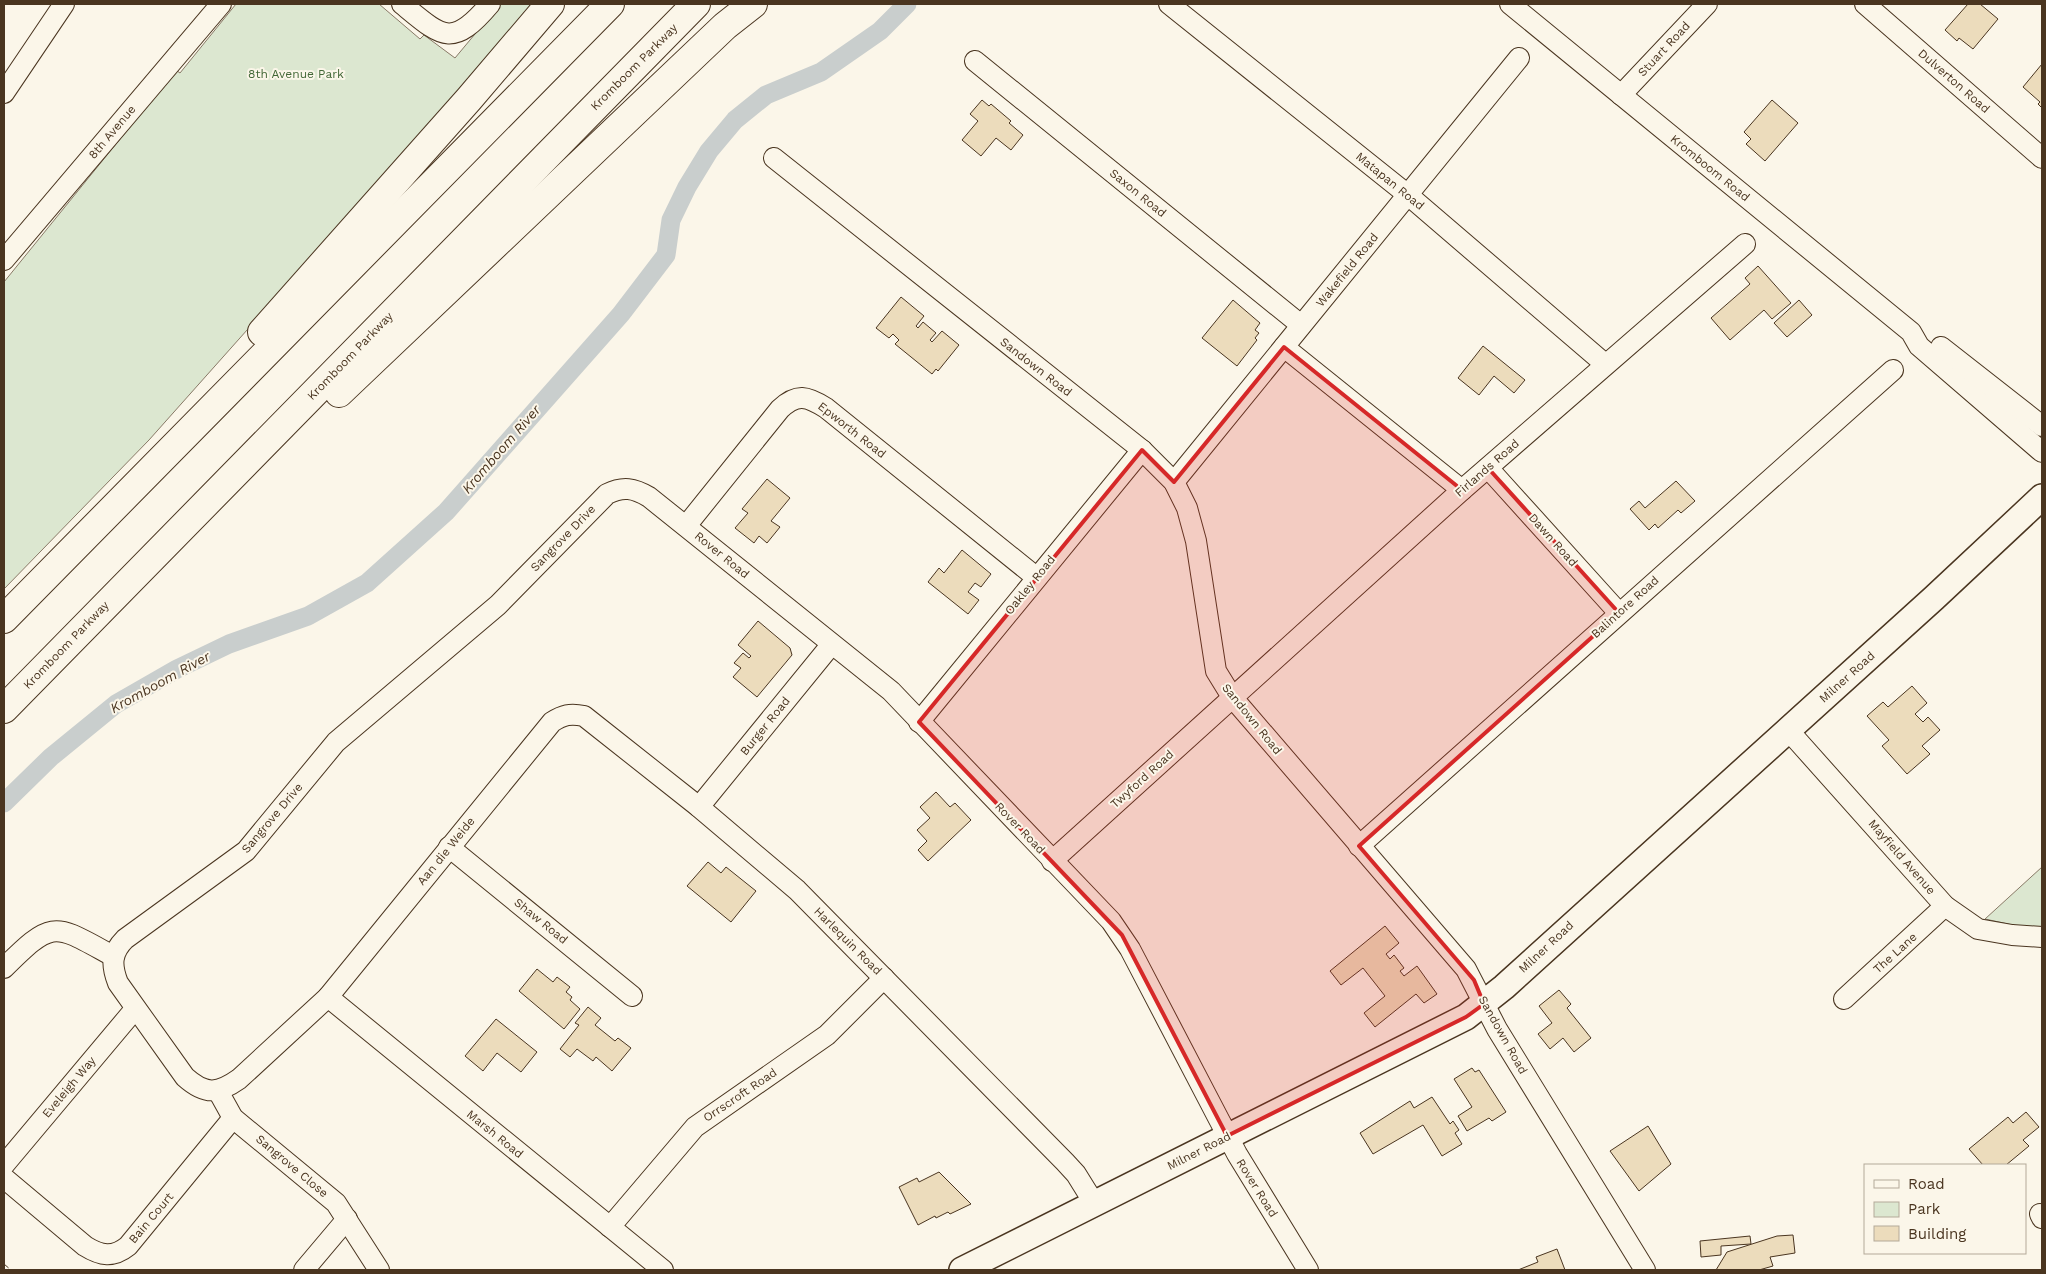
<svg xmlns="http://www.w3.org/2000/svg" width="2046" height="1274" font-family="'Work Sans',sans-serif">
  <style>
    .green { fill: #dce7d0; stroke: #887966 }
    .water { fill: #c9cecd; stroke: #887966 }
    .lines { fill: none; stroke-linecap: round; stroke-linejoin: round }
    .canal { stroke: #c9cecd; stroke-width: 19 }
    .building { fill: #ecdcbc; stroke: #4a3520 }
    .minor-casing { stroke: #4a3520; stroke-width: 22 }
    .major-casing { stroke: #4a3520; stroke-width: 28 }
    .highway-casing { stroke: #4a3520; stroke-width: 30 }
    .minor { stroke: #fbf6e9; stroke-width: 20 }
    .major { stroke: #fbf6e9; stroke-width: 25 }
    .highway { stroke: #fbf6e9; stroke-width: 28 }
    .fence { stroke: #4a3520; stroke-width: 1; stroke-dasharray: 6 2.5; stroke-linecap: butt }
    .marked { fill: #d62828; fill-opacity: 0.2; stroke: #d62828; stroke-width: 4; stroke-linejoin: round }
    .labels { text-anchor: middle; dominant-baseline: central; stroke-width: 4; stroke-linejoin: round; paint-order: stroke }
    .street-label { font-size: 12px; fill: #4a3520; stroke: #fbf6e9 }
    .park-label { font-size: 12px; fill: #436837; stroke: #fbf6e9 }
    .water-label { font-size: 14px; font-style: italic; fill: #4a3520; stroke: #fbf6e9 }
  </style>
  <rect width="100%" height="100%" fill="#fbf6e9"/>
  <g class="green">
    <path d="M 236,4 L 379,4 L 420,39 L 424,35 L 455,58 L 500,4 L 535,4 L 494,53 L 149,440 L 4,589 L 4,282 L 176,70 L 180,73 Z"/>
    <path d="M 2042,867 L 2042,929 L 2031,929 L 1985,919 Z"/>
  </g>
  <path class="water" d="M 6,792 L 15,802 L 4,812 L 4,794 Z"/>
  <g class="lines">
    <path class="canal" d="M 4,803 L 51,757 L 116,704 L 177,669 L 229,644 L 308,616 L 367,583 L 446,512 L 621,314 L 666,255 L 671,220 L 687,187 L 709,151 L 735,120 L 766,95 L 821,72 L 880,31 L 907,4"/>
  </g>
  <g class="building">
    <path d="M 1968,4 L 1980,4 L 1998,19 L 1973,49 L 1959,38 L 1957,41 L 1945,30 Z"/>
    <path d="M 2042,64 L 2042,108 L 2038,104 L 2040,102 L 2023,87 Z"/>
    <path d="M 982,100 L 989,106 L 991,104 L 1011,121 L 1009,123 L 1023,135 L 1011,150 L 996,138 L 981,156 L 962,140 L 978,121 L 970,114 Z"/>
    <path d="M 1772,100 L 1798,123 L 1765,161 L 1746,144 L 1751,139 L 1744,132 Z"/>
    <path d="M 1758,266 L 1791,303 L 1772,319 L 1764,310 L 1730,340 L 1711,318 L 1750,284 L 1745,278 Z"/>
    <path d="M 901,297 L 924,316 L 916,326 L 918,328 L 923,322 L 936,333 L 930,340 L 932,342 L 942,331 L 959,345 L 938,371 L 936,369 L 932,374 L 895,344 L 899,340 L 893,334 L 889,338 L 876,328 Z"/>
    <path d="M 1233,300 L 1260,323 L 1255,330 L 1259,333 L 1255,338 L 1257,340 L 1237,366 L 1202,338 Z"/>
    <path d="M 1799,300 L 1812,315 L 1787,337 L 1774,323 Z"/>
    <path d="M 1483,346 L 1525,380 L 1514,393 L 1494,376 L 1479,395 L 1458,378 Z"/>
    <path d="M 767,479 L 790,498 L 771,521 L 780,527 L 767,543 L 759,536 L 754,543 L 735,528 L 748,513 L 742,509 Z"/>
    <path d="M 1676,481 L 1695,501 L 1681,513 L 1678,510 L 1658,528 L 1655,524 L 1649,530 L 1630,509 L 1639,501 L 1645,508 Z"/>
    <path d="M 962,550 L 991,574 L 981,587 L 975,583 L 968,592 L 979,600 L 968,614 L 928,582 L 939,568 L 944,573 Z"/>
    <path d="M 758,621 L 790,648 L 792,655 L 757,697 L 733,677 L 741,668 L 734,663 L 743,653 L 749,658 L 751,656 L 738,645 Z"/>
    <path d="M 1912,686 L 1927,703 L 1915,714 L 1923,722 L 1928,717 L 1940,730 L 1922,746 L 1930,754 L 1907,774 L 1882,746 L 1889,740 L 1867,716 L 1883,702 L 1888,707 Z"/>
    <path d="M 936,792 L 950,807 L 955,803 L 971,820 L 928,861 L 918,850 L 927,841 L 917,830 L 930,818 L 920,807 Z"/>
    <path d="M 708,862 L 721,873 L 726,867 L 756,891 L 731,922 L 687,886 Z"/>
    <path d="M 1385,926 L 1399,943 L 1386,954 L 1390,959 L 1394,955 L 1404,968 L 1400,971 L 1404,976 L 1417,966 L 1437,994 L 1424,1003 L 1416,994 L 1375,1027 L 1364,1013 L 1385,996 L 1363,968 L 1341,985 L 1330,971 Z"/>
    <path d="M 537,969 L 553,982 L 557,977 L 570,987 L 566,992 L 572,997 L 570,1000 L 580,1009 L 564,1029 L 519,991 Z"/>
    <path d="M 1559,990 L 1571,1004 L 1567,1008 L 1591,1038 L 1574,1052 L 1563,1038 L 1550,1049 L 1538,1034 L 1552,1023 L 1539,1006 Z"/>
    <path d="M 588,1007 L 601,1018 L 595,1025 L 615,1041 L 618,1038 L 631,1048 L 612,1071 L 596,1057 L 593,1061 L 577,1049 L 570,1057 L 560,1049 L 579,1025 L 575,1023 Z"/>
    <path d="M 496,1019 L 537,1052 L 521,1072 L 497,1053 L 483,1071 L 465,1056 Z"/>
    <path d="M 1472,1068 L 1475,1072 L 1479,1070 L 1506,1112 L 1492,1121 L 1489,1118 L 1467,1131 L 1458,1116 L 1472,1107 L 1454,1079 Z"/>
    <path d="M 1432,1097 L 1450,1124 L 1453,1121 L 1459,1130 L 1455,1133 L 1462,1144 L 1442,1156 L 1423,1125 L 1373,1154 L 1360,1133 L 1410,1101 L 1414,1108 Z"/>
    <path d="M 2026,1112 L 2039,1127 L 2023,1140 L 2029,1146 L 2006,1165 L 1983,1165 L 1969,1149 L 2008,1117 L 2013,1123 Z"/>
    <path d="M 1648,1126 L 1671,1164 L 1639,1191 L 1610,1151 Z"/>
    <path d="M 939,1172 L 971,1204 L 950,1214 L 948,1212 L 936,1218 L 935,1216 L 918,1225 L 899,1187 L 917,1178 L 919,1182 Z"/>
    <path d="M 1793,1235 L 1795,1253 L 1770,1257 L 1773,1266 L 1759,1270 L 1716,1270 L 1727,1252 L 1777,1236 Z"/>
    <path d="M 1750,1236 L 1751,1244 L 1721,1246 L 1721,1255 L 1701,1257 L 1700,1241 Z"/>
    <path d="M 1557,1249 L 1565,1270 L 1518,1270 L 1538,1262 L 1536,1257 Z"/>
  </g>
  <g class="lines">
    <defs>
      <g id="minor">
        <path d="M 402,4 C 442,37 452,49 490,4"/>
        <path d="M 1169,4 L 1408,195 L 1605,364"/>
        <path d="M 1510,4 L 1911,332 L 1919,346 L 2042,452"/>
        <path d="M 1865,4 L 2042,158"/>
        <path d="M 975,61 L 1301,325"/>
        <path d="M 4,93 L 64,4"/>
        <path d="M 1621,95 L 1707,4"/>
        <path d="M 774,158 L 1142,450 L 1174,482 L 1187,508 L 1196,541 L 1216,671 L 1232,697 L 1466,969 L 1497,1029 L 1645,1270"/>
        <path d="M 4,260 L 221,4"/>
        <path d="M 1284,347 L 1462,490"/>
        <path d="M 1941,347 L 2042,426"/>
        <path d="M 1488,468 L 1619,613"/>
        <path d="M 1174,482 L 1519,58"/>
        <path d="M 686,526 L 780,409 C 797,393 807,396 826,408 L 1036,577"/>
        <path d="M 919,722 L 1142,450"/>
        <path d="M 1788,730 L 1945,906 L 1978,929 L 2012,935 L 2042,937"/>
        <path d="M 699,807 L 831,645"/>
        <path d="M 1359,846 L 1893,370"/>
        <path d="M 449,847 L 632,996"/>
        <path d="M 1052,861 L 1462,490 L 1745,244"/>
        <path d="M 4,968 C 54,918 54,924 113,956"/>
        <path d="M 328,997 L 663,1270"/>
        <path d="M 1844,999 L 1945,906"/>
        <path d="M 218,1091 L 233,1118 L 336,1203 L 379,1270"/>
        <path d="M 4,1165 L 135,1009"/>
        <path d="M 4,1178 L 85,1246 C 101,1256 113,1258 128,1246 L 233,1118"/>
        <path d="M 1094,1203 L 1076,1174 L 1065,1162 L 797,890 L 699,807 L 584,716 C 570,713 563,715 552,722 L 328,997 L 239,1079 C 218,1094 205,1095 185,1077 L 118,983 C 111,965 111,953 125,939 L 246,851 L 336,742 L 498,605 L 607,494 C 623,486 634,488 649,497 L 891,691 L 1111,921 L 1130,949 L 1237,1154 L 1308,1270"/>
        <path d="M 2040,1214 L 2042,1218"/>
        <path d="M 610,1227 L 695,1127 L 827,1035 L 884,978"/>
        <path d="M 304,1270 L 347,1219"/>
      </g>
      <path id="major" d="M 962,1270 L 1466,1017 L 1504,987 L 1934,598 L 2042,497"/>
      <g id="highway">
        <path d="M 262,332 L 469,99 L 550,4"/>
        <path d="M 339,393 L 725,26 L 753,4"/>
        <path d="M 4,619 L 610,4"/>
        <path d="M 4,709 L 696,4"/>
      </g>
    </defs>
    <use href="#minor" class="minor-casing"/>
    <use href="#major" class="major-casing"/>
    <use href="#highway" class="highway-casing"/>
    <use href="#minor" class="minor"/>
    <use href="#major" class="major"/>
    <use href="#highway" class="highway"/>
    <path class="fence" d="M 4,1264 L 11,1270"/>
  </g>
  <path class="marked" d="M 1284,347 L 1462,490 L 1488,468 L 1619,613 L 1359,846 L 1474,980 L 1484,1004 L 1466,1017 L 1227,1136 L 1122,935 L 919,722 L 1142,450 L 1174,482 Z"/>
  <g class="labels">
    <g class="street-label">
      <text transform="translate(1664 49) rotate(-47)">Stuart Road</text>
      <text transform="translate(634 67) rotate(-45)">Kromboom Parkway</text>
      <text transform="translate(1954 81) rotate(41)">Dulverton Road</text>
      <text transform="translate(112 132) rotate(-50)">8th Avenue</text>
      <text transform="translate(1710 168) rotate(39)">Kromboom Road</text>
      <text transform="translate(1390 181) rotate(39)">Matapan Road</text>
      <text transform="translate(1138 193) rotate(39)">Saxon Road</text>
      <text transform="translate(1347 270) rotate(-51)">Wakefield Road</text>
      <text transform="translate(350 356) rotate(-46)">Kromboom Parkway</text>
      <text transform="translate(1036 367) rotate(38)">Sandown Road</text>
      <text transform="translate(852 430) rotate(38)">Epworth Road</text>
      <text transform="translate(1487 468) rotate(-41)">Firlands Road</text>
      <text transform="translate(563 538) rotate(-46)">Sangrove Drive</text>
      <text transform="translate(1553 540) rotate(48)">Dawn Road</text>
      <text transform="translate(722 555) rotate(39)">Rover Road</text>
      <text transform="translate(1030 585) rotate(-51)">Oakley Road</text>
      <text transform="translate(1625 607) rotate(-42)">Balintore Road</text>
      <text transform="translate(66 645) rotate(-46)">Kromboom Parkway</text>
      <text transform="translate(1847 677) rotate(-42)">Milner Road</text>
      <text transform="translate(1252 719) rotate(51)">Sandown Road</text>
      <text transform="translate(765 726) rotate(-51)">Burger Road</text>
      <text transform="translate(1142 779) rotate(-42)">Twyford Road</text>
      <text transform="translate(272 818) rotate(-50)">Sangrove Drive</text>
      <text transform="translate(1020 828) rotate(46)">Rover Road</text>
      <text transform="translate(446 851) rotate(-51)">Aan die Weide</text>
      <text transform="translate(1902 857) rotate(49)">Mayfield Avenue</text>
      <text transform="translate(541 921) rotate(39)">Shaw Road</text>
      <text transform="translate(848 941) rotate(45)">Harlequin Road</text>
      <text transform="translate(1546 947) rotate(-43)">Milner Road</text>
      <text transform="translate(1895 953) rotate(-42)">The Lane</text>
      <text transform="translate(1503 1035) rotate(61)">Sandown Road</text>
      <text transform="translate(69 1087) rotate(-50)">Eveleigh Way</text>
      <text transform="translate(740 1095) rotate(-34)">Orrscroft Road</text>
      <text transform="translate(495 1134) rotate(39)">Marsh Road</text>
      <text transform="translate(1199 1151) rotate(-27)">Milner Road</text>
      <text transform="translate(292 1166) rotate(40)">Sangrove Close</text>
      <text transform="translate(1257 1188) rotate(58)">Rover Road</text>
      <text transform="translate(151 1218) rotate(-50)">Bain Court</text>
    </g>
    <g class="park-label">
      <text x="296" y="74">8th Avenue Park</text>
    </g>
    <g class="water-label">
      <text transform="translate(501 449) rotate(-49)">Kromboom River</text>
      <text transform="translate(160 682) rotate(-29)">Kromboom River</text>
    </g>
  </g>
  <rect width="2046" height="1274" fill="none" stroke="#4a3520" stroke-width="10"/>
  <rect x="1864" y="1164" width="162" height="90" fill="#fbf6e9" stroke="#b4a999"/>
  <rect x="1874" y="1180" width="25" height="8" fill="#fbf6e9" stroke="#b4a999"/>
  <text x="1908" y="1189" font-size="15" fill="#4a3520">Road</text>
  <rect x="1874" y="1202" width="25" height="15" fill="#dce7d0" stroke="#b4a999"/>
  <text x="1908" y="1214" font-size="15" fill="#4a3520">Park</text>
  <rect x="1874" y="1226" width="25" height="15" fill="#ecdcbc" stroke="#b4a999"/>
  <text x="1908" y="1239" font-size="15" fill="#4a3520">Building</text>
</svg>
